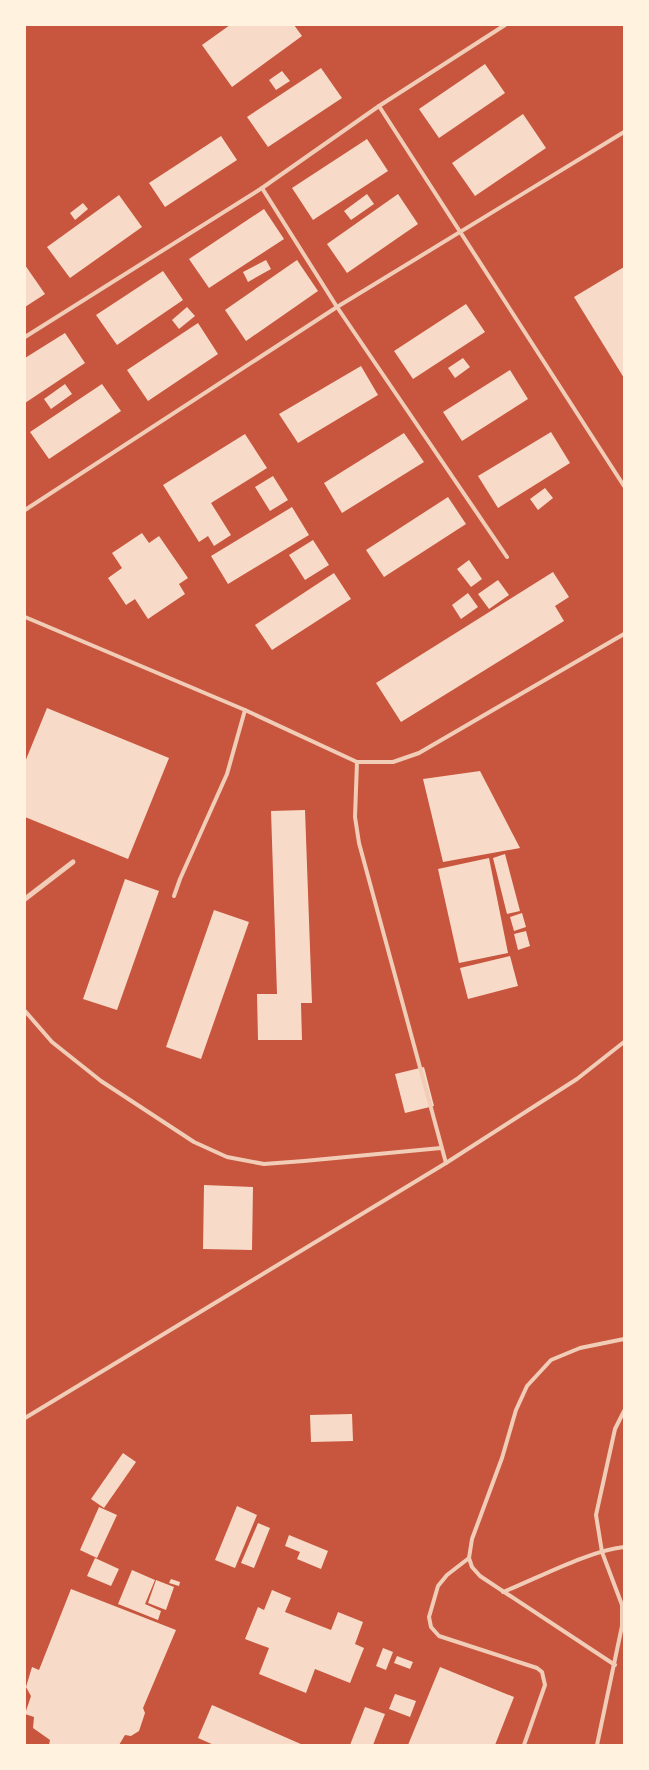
<svg xmlns="http://www.w3.org/2000/svg" width="649" height="1770" font-family="Arial,sans-serif">
  <style>
    .building { fill: #f7dbc8 }
    .lines { fill: none; stroke-linecap: round; stroke-linejoin: round }
    .service { stroke: #f1ccb7; stroke-width: 4 }
    .minor { stroke: #f1ccb7; stroke-width: 5 }
  </style>
  <rect width="100%" height="100%" fill="#c8553d"/>
  <g class="building">
    <path d="M 230,25 L 294,25 L 302,36 L 232,87 L 202,45 Z"/>
    <path d="M 485,64 L 505,93 L 439,138 L 419,109 Z"/>
    <path d="M 321,68 L 342,98 L 268,147 L 247,117 Z"/>
    <path d="M 282,71 L 290,81 L 276,90 L 269,80 Z"/>
    <path d="M 523,114 L 546,148 L 475,196 L 452,163 Z"/>
    <path d="M 221,136 L 237,160 L 165,207 L 149,183 Z"/>
    <path d="M 367,139 L 388,171 L 313,220 L 292,188 Z"/>
    <path d="M 367,194 L 374,204 L 351,220 L 344,211 Z"/>
    <path d="M 398,194 L 418,224 L 347,273 L 327,244 Z"/>
    <path d="M 119,195 L 142,227 L 70,278 L 47,247 Z"/>
    <path d="M 83,203 L 88,209 L 75,220 L 70,213 Z"/>
    <path d="M 264,209 L 284,239 L 209,288 L 189,259 Z"/>
    <path d="M 266,260 L 271,269 L 248,282 L 243,272 Z"/>
    <path d="M 297,260 L 318,291 L 246,341 L 225,310 Z"/>
    <path d="M 25,265 L 45,294 L 25,307 Z"/>
    <path d="M 624,267 L 624,378 L 574,297 Z"/>
    <path d="M 163,271 L 183,300 L 117,345 L 96,315 Z"/>
    <path d="M 466,304 L 485,332 L 413,379 L 394,351 Z"/>
    <path d="M 187,307 L 195,316 L 179,329 L 172,320 Z"/>
    <path d="M 198,323 L 218,354 L 148,401 L 127,370 Z"/>
    <path d="M 65,333 L 85,363 L 25,403 L 25,358 Z"/>
    <path d="M 463,358 L 470,367 L 455,378 L 448,368 Z"/>
    <path d="M 361,366 L 378,395 L 298,443 L 279,414 Z"/>
    <path d="M 510,370 L 528,399 L 462,441 L 443,412 Z"/>
    <path d="M 65,384 L 72,394 L 51,409 L 44,399 Z"/>
    <path d="M 102,384 L 121,411 L 49,459 L 30,432 Z"/>
    <path d="M 551,432 L 570,463 L 498,508 L 478,476 Z"/>
    <path d="M 404,433 L 424,462 L 342,513 L 324,483 Z"/>
    <path d="M 245,434 L 267,468 L 211,503 L 231,535 L 214,546 L 208,536 L 199,542 L 163,485 Z"/>
    <path d="M 273,476 L 288,500 L 270,511 L 255,487 Z"/>
    <path d="M 545,488 L 553,498 L 538,510 L 530,499 Z"/>
    <path d="M 448,497 L 466,524 L 384,577 L 366,550 Z"/>
    <path d="M 292,507 L 309,535 L 228,584 L 211,556 Z"/>
    <path d="M 142,533 L 149,543 L 159,536 L 188,578 L 179,584 L 185,594 L 148,619 L 135,599 L 126,605 L 108,578 L 122,568 L 112,553 Z"/>
    <path d="M 313,540 L 329,565 L 305,580 L 289,555 Z"/>
    <path d="M 469,560 L 482,579 L 471,587 L 457,569 Z"/>
    <path d="M 553,572 L 569,597 L 555,606 L 564,621 L 401,722 L 376,683 Z"/>
    <path d="M 334,573 L 351,599 L 272,650 L 255,625 Z"/>
    <path d="M 498,580 L 509,595 L 489,609 L 478,594 Z"/>
    <path d="M 468,593 L 478,607 L 461,619 L 452,605 Z"/>
    <path d="M 47,708 L 169,758 L 128,859 L 25,817 L 25,762 Z"/>
    <path d="M 480,771 L 520,848 L 443,862 L 423,779 Z"/>
    <path d="M 305,810 L 312,1003 L 301,1003 L 302,1040 L 258,1040 L 257,994 L 277,994 L 271,811 Z"/>
    <path d="M 505,854 L 520,911 L 507,914 L 493,858 Z"/>
    <path d="M 489,858 L 508,953 L 459,963 L 438,869 Z"/>
    <path d="M 125,879 L 159,891 L 117,1010 L 83,999 Z"/>
    <path d="M 214,910 L 249,922 L 201,1059 L 166,1047 Z"/>
    <path d="M 522,913 L 526,927 L 514,931 L 510,917 Z"/>
    <path d="M 526,931 L 530,946 L 518,950 L 514,934 Z"/>
    <path d="M 510,956 L 518,986 L 468,999 L 460,968 Z"/>
    <path d="M 424,1067 L 434,1106 L 405,1113 L 395,1074 Z"/>
    <path d="M 204,1185 L 253,1187 L 252,1250 L 203,1249 Z"/>
    <path d="M 352,1414 L 353,1441 L 311,1442 L 310,1415 Z"/>
    <path d="M 123,1453 L 136,1462 L 104,1508 L 91,1499 Z"/>
    <path d="M 237,1506 L 257,1515 L 235,1568 L 215,1560 Z"/>
    <path d="M 99,1507 L 117,1515 L 97,1558 L 80,1550 Z"/>
    <path d="M 258,1523 L 270,1528 L 254,1568 L 241,1563 Z"/>
    <path d="M 289,1535 L 328,1551 L 321,1569 L 297,1559 L 300,1552 L 285,1546 Z"/>
    <path d="M 95,1558 L 119,1569 L 111,1586 L 87,1576 Z"/>
    <path d="M 132,1570 L 155,1580 L 145,1604 L 161,1611 L 158,1620 L 118,1604 Z"/>
    <path d="M 171,1579 L 180,1582 L 179,1586 L 169,1583 Z"/>
    <path d="M 156,1580 L 174,1587 L 166,1610 L 148,1603 Z"/>
    <path d="M 71,1589 L 176,1630 L 143,1708 L 145,1713 L 139,1731 L 131,1736 L 125,1735 L 119,1745 L 49,1745 L 50,1740 L 33,1728 L 34,1717 L 25,1714 L 31,1696 L 26,1687 L 32,1667 L 39,1670 Z"/>
    <path d="M 272,1590 L 291,1598 L 285,1612 L 331,1630 L 338,1612 L 363,1622 L 355,1644 L 364,1648 L 350,1683 L 315,1669 L 306,1693 L 259,1674 L 269,1648 L 245,1639 L 258,1607 L 264,1610 Z"/>
    <path d="M 383,1648 L 393,1652 L 386,1670 L 376,1666 Z"/>
    <path d="M 397,1656 L 413,1662 L 410,1669 L 394,1663 Z"/>
    <path d="M 440,1667 L 514,1697 L 495,1745 L 408,1745 Z"/>
    <path d="M 395,1694 L 416,1701 L 410,1717 L 389,1709 Z"/>
    <path d="M 212,1705 L 303,1745 L 214,1745 L 198,1738 Z"/>
    <path d="M 365,1707 L 385,1714 L 373,1745 L 350,1745 Z"/>
  </g>
  <g class="lines">
    <g class="service">
      <path d="M 379,106 L 624,486"/>
      <path d="M 262,188 L 337,307 L 507,557"/>
      <path d="M 25,337 L 262,188 L 379,106 L 505,25"/>
      <path d="M 25,510 L 337,307 L 624,132"/>
      <path d="M 25,617 L 245,710 L 357,762 L 393,762 L 419,753 L 624,634"/>
      <path d="M 357,762 L 355,817 L 359,843 L 446,1163"/>
      <path d="M 174,896 L 180,879 L 227,774 L 245,710"/>
      <path d="M 25,1011 L 52,1042 L 101,1081 L 194,1142 L 227,1157 L 264,1164 L 304,1161 L 441,1148"/>
      <path d="M 25,1418 L 446,1163 L 577,1079 L 624,1042"/>
      <path d="M 469,1558 L 447,1575 L 438,1586 L 429,1617 L 431,1627 L 439,1636 L 537,1668 L 542,1672 L 545,1685 L 524,1745"/>
      <path d="M 503,1592 C 538,1578 588,1551 624,1547"/>
      <path d="M 615,1665 L 480,1576 L 472,1567 L 469,1558 L 472,1539 L 502,1458 L 516,1410 L 527,1386 L 551,1360 L 580,1348 L 624,1339"/>
      <path d="M 597,1745 L 622,1626 L 622,1605 L 602,1552 L 596,1515 L 615,1429 L 624,1411"/>
    </g>
    <path class="minor" d="M 25,899 L 73,862"/>
  </g>
  <rect width="649" height="1770" fill="none" stroke="#fff3e0" stroke-width="52"/>
</svg>
